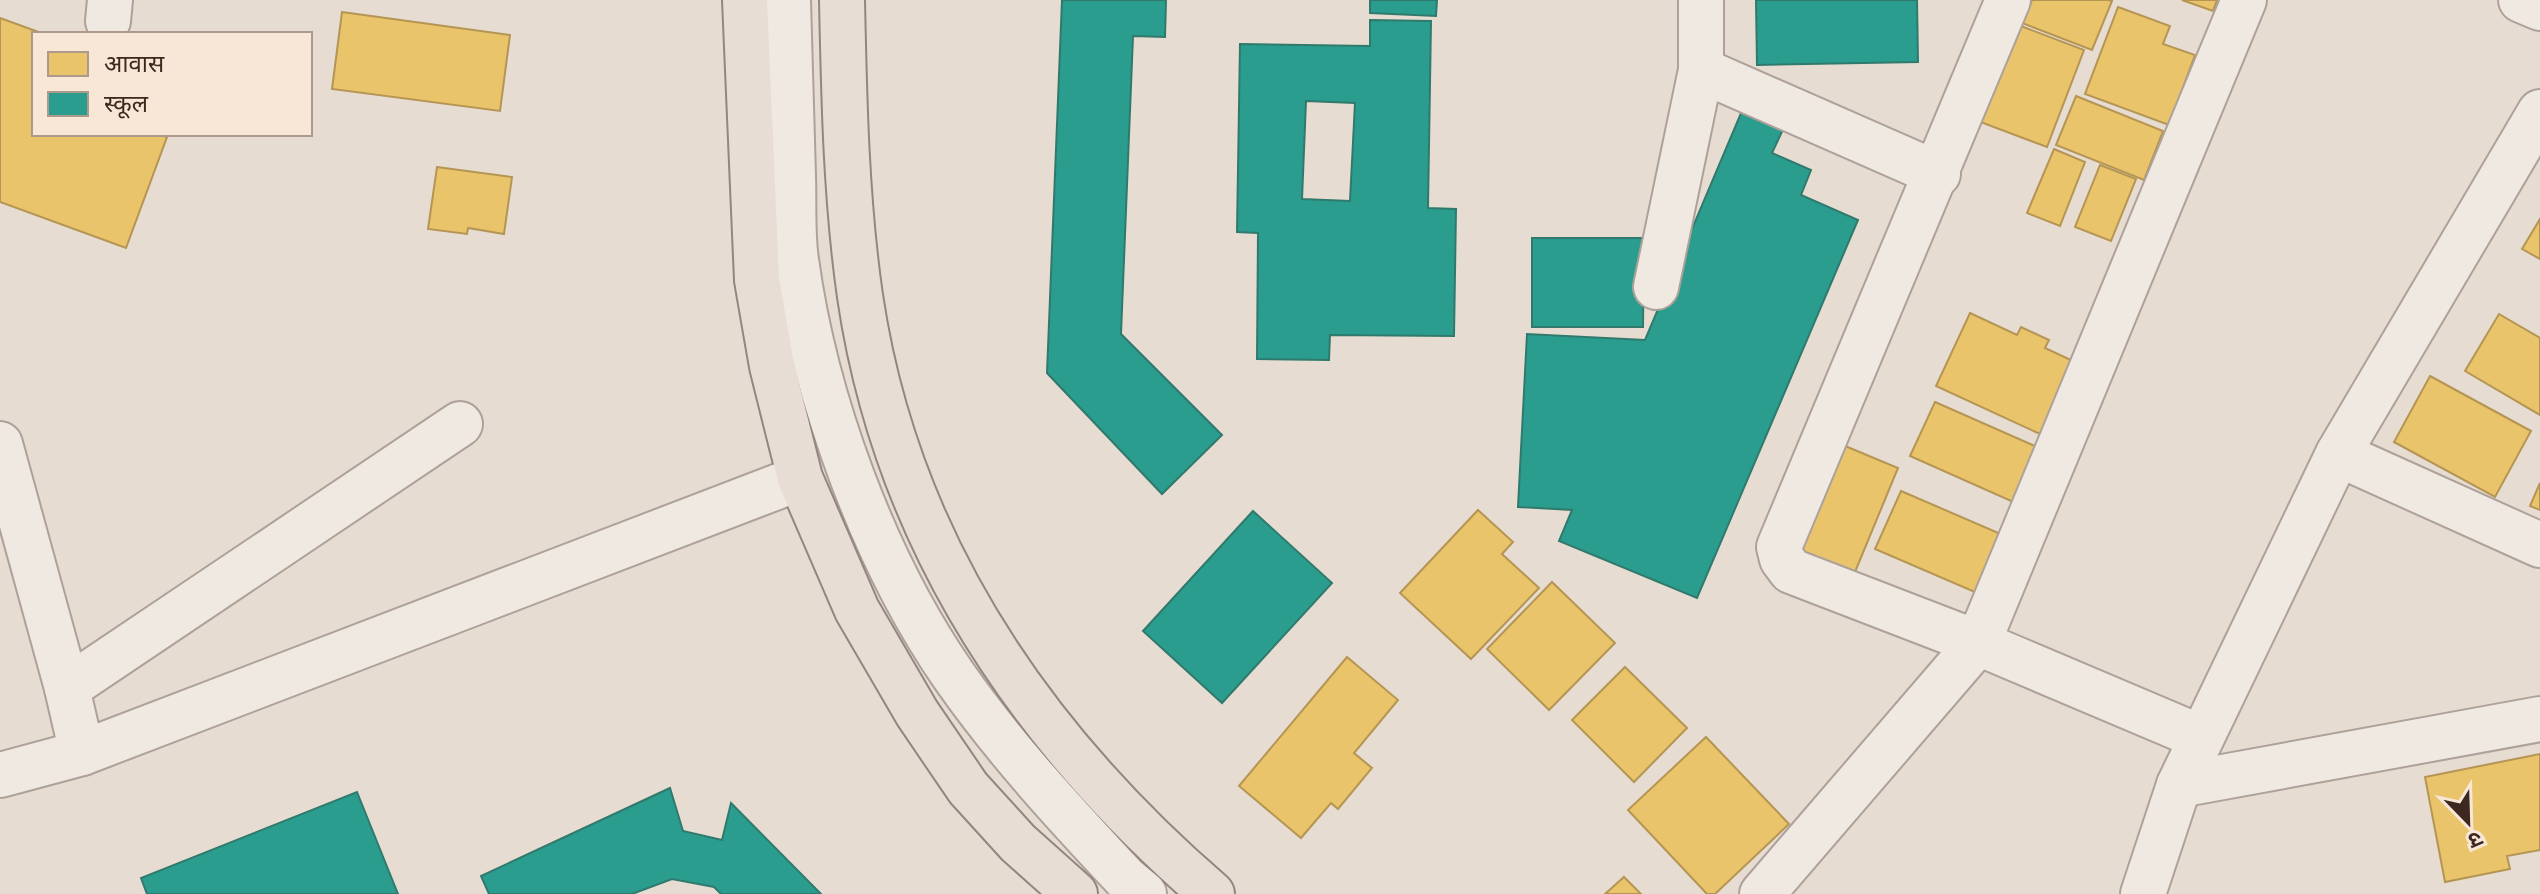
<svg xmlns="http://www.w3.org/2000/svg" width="2540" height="894" font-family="'Roboto Serif','Noto Sans Devanagari',serif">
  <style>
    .homes { fill: #e9c46a; stroke: #b59554; stroke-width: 2 }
    .schools { fill: #2a9d8f; stroke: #307a6d; stroke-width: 2; fill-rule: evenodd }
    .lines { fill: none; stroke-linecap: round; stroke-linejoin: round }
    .minor-casing { stroke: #ada199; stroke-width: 48 }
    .major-casing { stroke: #928780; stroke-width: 48 }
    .minor { stroke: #f0e9e2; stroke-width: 44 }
    .major { stroke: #e7ddd4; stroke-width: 44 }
  </style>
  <rect width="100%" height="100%" fill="#e7dcd1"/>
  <g class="homes">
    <path d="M 2032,0 L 2108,0 L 2112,1 L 2092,50 L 2022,23 Z"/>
    <path d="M 2182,0 L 2217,0 L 2213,11 Z"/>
    <path d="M 2118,7 L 2170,26 L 2163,44 L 2195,55 L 2169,125 L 2085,94 Z"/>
    <path d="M 342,12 L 510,35 L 500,111 L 332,89 Z"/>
    <path d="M 0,18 L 44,34 L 34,34 L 34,134 L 158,134 L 167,137 L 126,248 L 0,202 Z"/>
    <path d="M 2013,23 L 2084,50 L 2047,147 L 1975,120 Z"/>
    <path d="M 2076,96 L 2163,131 L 2144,180 L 2056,145 Z"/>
    <path d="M 2054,149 L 2085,162 L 2060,226 L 2027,213 Z"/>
    <path d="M 2100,165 L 2136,179 L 2111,241 L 2075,227 Z"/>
    <path d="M 437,167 L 512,177 L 504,234 L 468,228 L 467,234 L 428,229 Z"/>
    <path d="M 2540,219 L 2540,259 L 2522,249 Z"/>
    <path d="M 1970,313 L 2017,335 L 2021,327 L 2049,340 L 2045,348 L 2073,361 L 2040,434 L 1936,386 Z"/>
    <path d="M 2499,314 L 2540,338 L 2540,415 L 2465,371 Z"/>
    <path d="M 2430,376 L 2531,431 L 2495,497 L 2394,442 Z"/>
    <path d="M 1935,402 L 2044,450 L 2020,505 L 1910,456 Z"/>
    <path d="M 1838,443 L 1898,468 L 1855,572 L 1796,552 Z"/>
    <path d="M 2540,483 L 2540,510 L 2530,506 Z"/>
    <path d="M 1901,491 L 2010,538 L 1984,596 L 1875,549 Z"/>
    <path d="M 1478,510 L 1513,542 L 1502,554 L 1539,588 L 1471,659 L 1400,593 Z"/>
    <path d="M 1552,582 L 1615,643 L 1549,710 L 1487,649 Z"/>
    <path d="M 1347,657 L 1398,700 L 1354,753 L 1372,768 L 1338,809 L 1331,803 L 1301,838 L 1239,786 Z"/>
    <path d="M 1625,667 L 1687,728 L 1634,782 L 1572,720 Z"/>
    <path d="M 1706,737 L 1789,824 L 1715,894 L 1707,894 L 1628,810 Z"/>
    <path d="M 2540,754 L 2540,850 L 2507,856 L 2510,869 L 2445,882 L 2425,777 Z"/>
    <path d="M 1624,877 L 1641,894 L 1605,894 Z"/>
  </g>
  <g class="schools">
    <path d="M 1062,0 L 1166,0 L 1165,37 L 1133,36 L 1121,334 L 1222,435 L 1162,494 L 1047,373 Z"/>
    <path d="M 1370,0 L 1437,0 L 1436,16 L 1370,13 Z"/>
    <path d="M 1756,0 L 1917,0 L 1918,62 L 1757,65 Z"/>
    <path d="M 1370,20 L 1431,21 L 1428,208 L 1456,209 L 1454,336 L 1330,335 L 1329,360 L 1257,359 L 1258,233 L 1237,232 L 1240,44 L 1370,46 ZM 1306,101 L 1355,103 L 1350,201 L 1302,199 Z"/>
    <path d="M 1744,106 L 1786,123 L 1772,153 L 1811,170 L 1801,195 L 1858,220 L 1697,598 L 1559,541 L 1572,510 L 1518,507 L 1527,334 L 1645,340 Z"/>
    <path d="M 1532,238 L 1644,238 L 1643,327 L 1532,327 Z"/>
    <path d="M 1253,511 L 1332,583 L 1222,703 L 1143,631 Z"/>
    <path d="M 670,788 L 683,831 L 722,840 L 731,803 L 821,894 L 721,894 L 714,887 L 672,879 L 632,894 L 489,894 L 481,876 Z"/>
    <path d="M 357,792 L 398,894 L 147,894 L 141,878 Z"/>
  </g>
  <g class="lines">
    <defs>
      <g id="minor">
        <path d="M 788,0 C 790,59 791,117 793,176 C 794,203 792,233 796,260 C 815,399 874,561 954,676 C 1005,749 1065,814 1126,879 L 1144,894"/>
        <path d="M 2008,0 L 1779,547 L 1782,559 L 1791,571 L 1978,643 L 2200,737"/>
        <path d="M 2521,0 L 2540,8"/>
        <path d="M 108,21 L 110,0"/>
        <path d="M 1701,70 L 1938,174"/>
        <path d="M 1656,287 L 1701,70 L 1701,0"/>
        <path d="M 0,444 L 67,688 L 82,753"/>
        <path d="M 2338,454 L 2540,545"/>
        <path d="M 67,688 L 460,424"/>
        <path d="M 0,775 L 82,753 L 800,478"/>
        <path d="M 2179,785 L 2540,719"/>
        <path d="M 1762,894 L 1978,643 L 2244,0"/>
        <path d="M 2143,894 L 2179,785 L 2338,454 L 2540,112"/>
      </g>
      <g id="major">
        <path d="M 745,0 L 757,280 L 772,366 L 800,478 L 857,610 L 917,713 L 968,788 L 1018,843 L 1075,894"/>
        <path d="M 842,0 C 844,98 846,199 860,296 C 896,540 1029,736 1212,894"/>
      </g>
    </defs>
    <use href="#minor" class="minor-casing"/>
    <use href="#major" class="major-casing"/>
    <use href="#minor" class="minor"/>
    <use href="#major" class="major"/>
  </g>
  <rect x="32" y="32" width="280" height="104" fill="#f8e7d7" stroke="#ad9a8d" stroke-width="2"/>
  <rect x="48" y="52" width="40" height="24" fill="#e9c46a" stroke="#ad9a8d" stroke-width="2"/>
  <text x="104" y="72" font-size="24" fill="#3d271f">आवास</text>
  <rect x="48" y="92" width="40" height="24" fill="#2a9d8f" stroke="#ad9a8d" stroke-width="2"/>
  <text x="104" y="112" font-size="24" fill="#3d271f">स्कूल</text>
  <g transform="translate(2468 822) rotate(157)" stroke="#f8e7d7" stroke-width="6" paint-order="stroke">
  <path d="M0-6L14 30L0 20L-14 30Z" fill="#3d271f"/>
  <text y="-12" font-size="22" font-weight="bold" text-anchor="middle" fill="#3d271f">उ</text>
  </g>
</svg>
